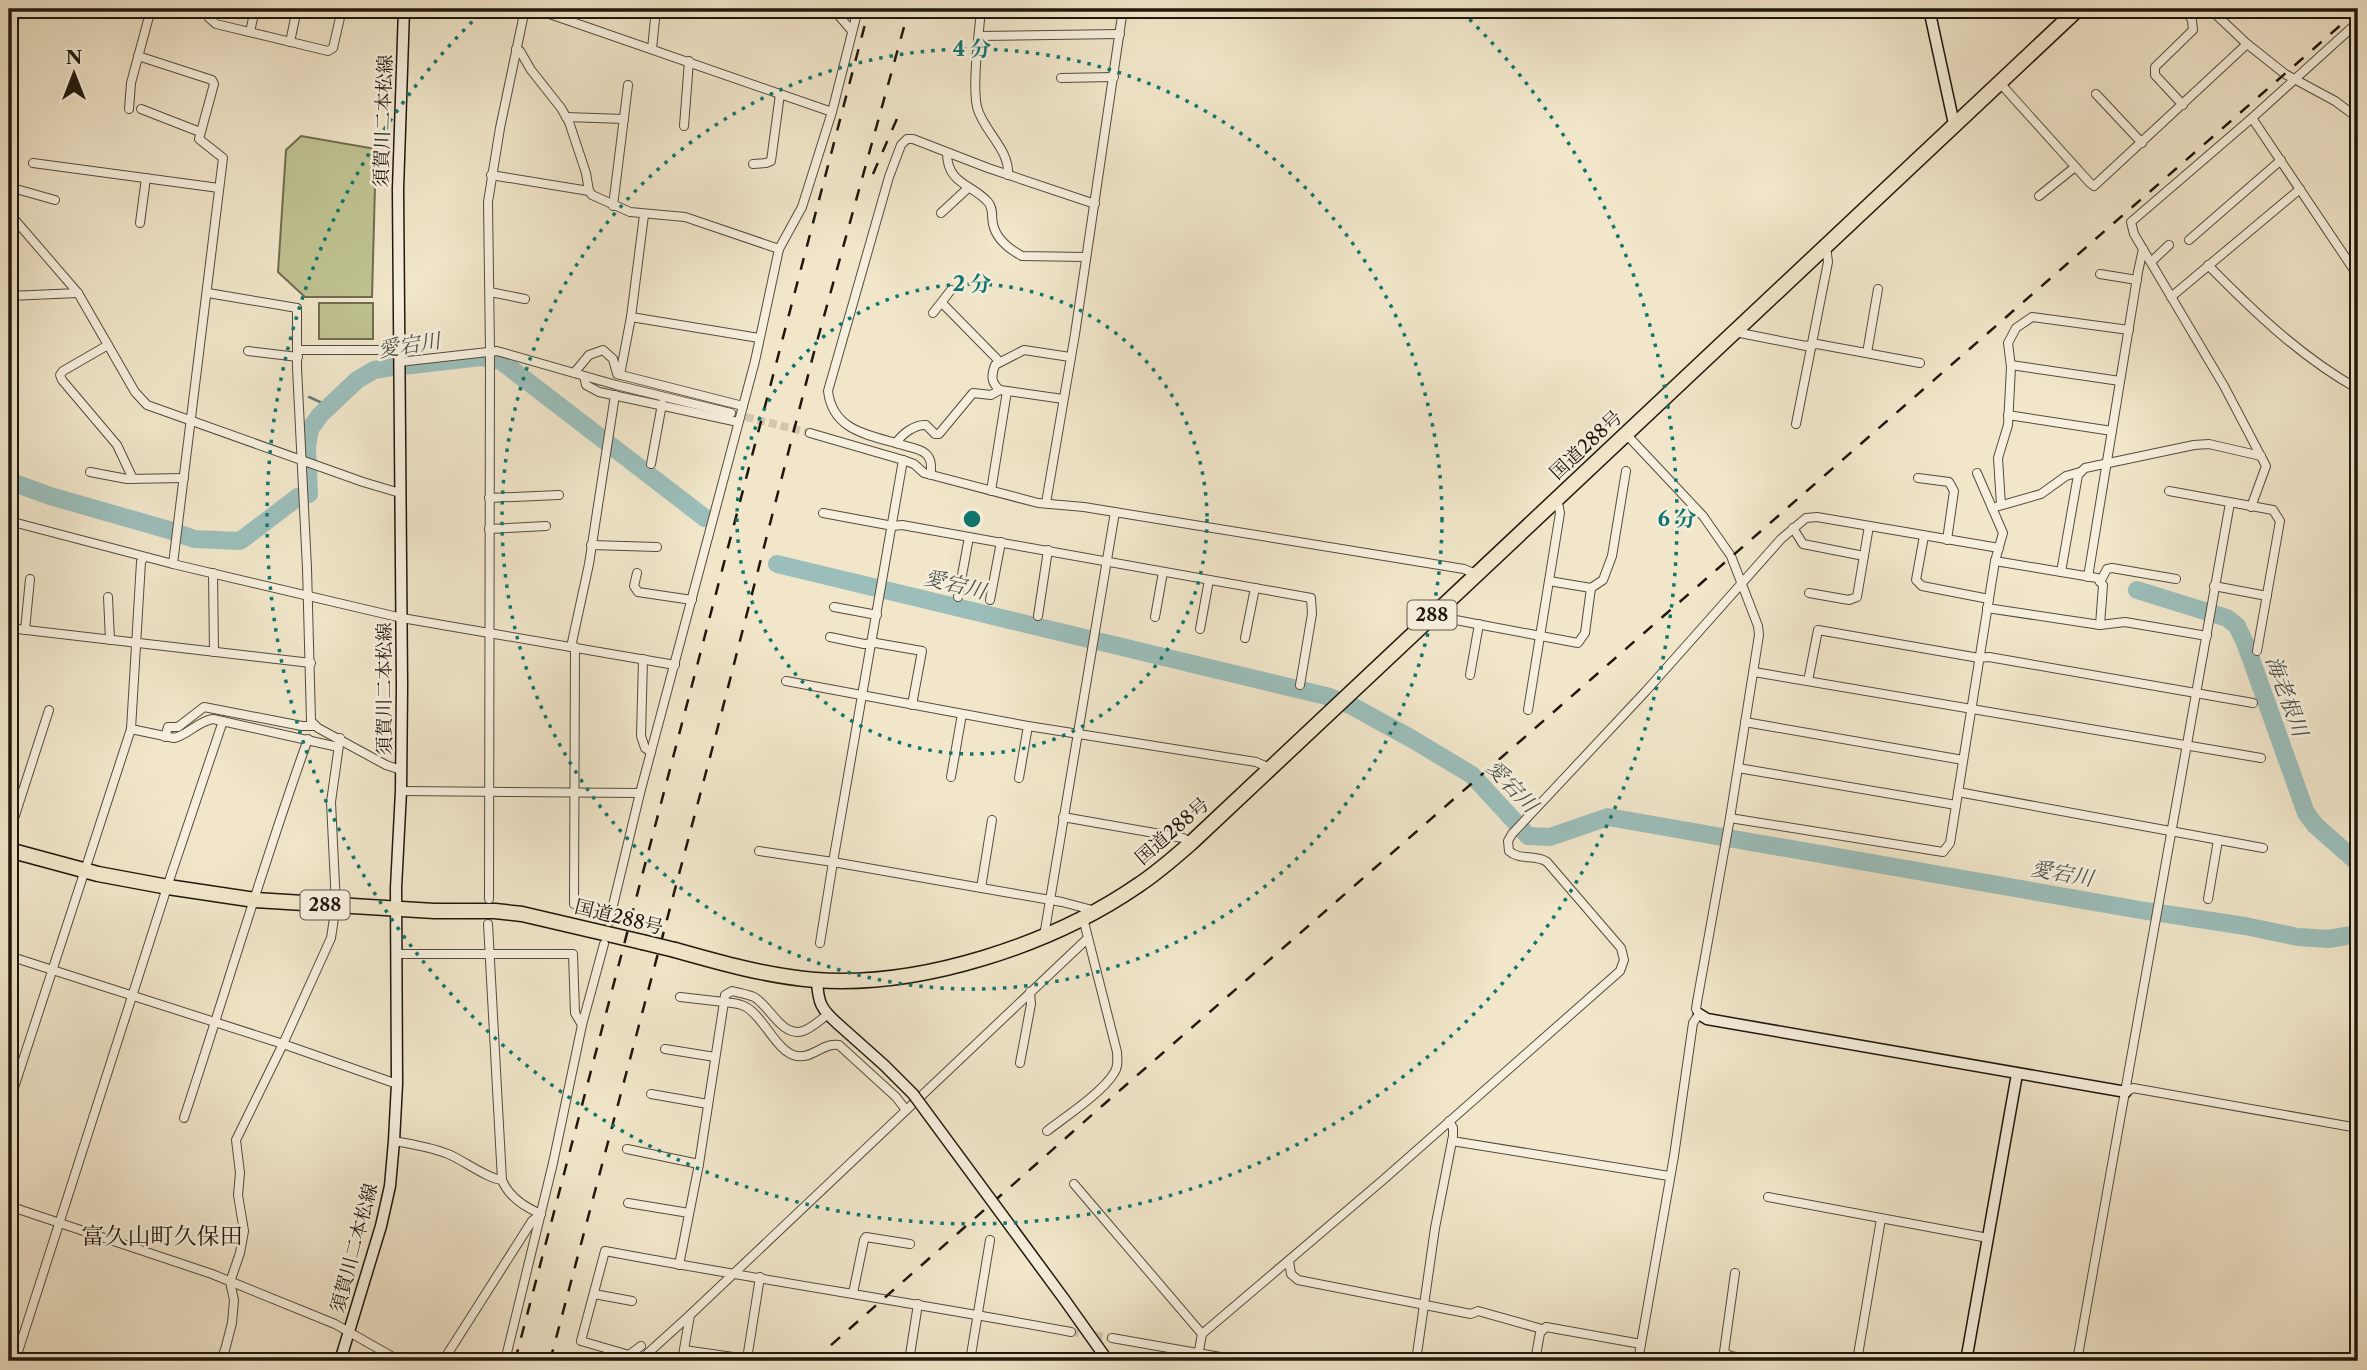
<svg xmlns="http://www.w3.org/2000/svg" width="2367" height="1370" font-family="'Libre Caslon Text','Noto Serif JP',serif">
  <style>
    .pitch { fill: #c0c392; stroke: #706d50; stroke-width: 2 }
    .lines { fill: none; stroke-linecap: round; stroke-linejoin: round }
    .stream { stroke: #697b75; stroke-width: 2.5 }
    .river { stroke: #9bbeba; stroke-width: 18 }
    .street-tunnel { stroke: #d2c7ae; stroke-width: 8; stroke-dasharray: 8 4; stroke-linecap: butt }
    .street-casing { stroke: #544b3c; stroke-width: 10 }
    .secondary-casing { stroke: #1f170d; stroke-width: 13 }
    .highway-casing { stroke: #1f170d; stroke-width: 17 }
    .street { stroke: #f6efdd; stroke-width: 8 }
    .secondary { stroke: #f6efdd; stroke-width: 10 }
    .highway { stroke: #f1e6ca; stroke-width: 14 }
    .rail { stroke: #1f170d; stroke-width: 2.5; stroke-dasharray: 12 12; stroke-linecap: butt }
    .secondary-bridge-casing { stroke: #1f170d; stroke-width: 13; stroke-linecap: butt }
    .highway-bridge-casing { stroke: #1f170d; stroke-width: 17; stroke-linecap: butt }
    .secondary-bridge { stroke: #f6efdd; stroke-width: 10 }
    .highway-bridge { stroke: #f1e6ca; stroke-width: 14 }
    .ring { fill: none; stroke: #0f766e; stroke-width: 3.5; stroke-dasharray: 3.5 7 }
    .labels { text-anchor: middle; dominant-baseline: central; stroke-width: 5; stroke-linejoin: round; paint-order: stroke }
    .shield { fill: #f6efdd; stroke: #60584b; stroke-width: 2 }
    .shield-label { font-size: 18px; font-weight: bold; fill: #1f170d }
    .street-label { font-size: 19px; fill: #1f170d; stroke: #f6efdd }
    .water-label { font-size: 21px; font-style: italic; fill: #4a514a; stroke: #f6efdd }
    .quarter-label { font-size: 23px; fill: #1f170d; stroke: #f6efdd }
    .centre { fill: #0f766e; stroke: #f6efdd; stroke-width: 3.5 }
    .ring-label { font-size: 21px; text-anchor: middle; font-weight: bold; fill: #0f766e; stroke: #f6efdd; stroke-width: 5; stroke-linejoin: round; paint-order: stroke }
  </style>
  <rect width="100%" height="100%" fill="#f1e6ca"/>
  <filter id="stains"><feTurbulence type="fractalNoise" baseFrequency=".00286" numOctaves="4"/><feColorMatrix values="0 0 0 0 .2 0 0 0 0 .09 0 0 0 0 .02 0 0 0 .5 -.17"/></filter>
  <radialGradient id="worn" r=".72"><stop offset=".6" stop-color="#630" stop-opacity="0"/><stop offset="1" stop-color="#630" stop-opacity=".3"/></radialGradient>
  <g class="pitch">
    <path d="M 301,136 L 376,149 L 372,297 L 305,297 L 278,272 L 286,150 Z"/>
    <rect x="319" y="303" width="54" height="36"/>
  </g>
  <g class="lines">
    <path class="stream" d="M 309,397 L 329,406"/>
    <g class="river">
      <path d="M 9,481 L 50,496 L 169,530 L 194,539 L 240,541 L 298,497 L 309,494 L 307,446 L 310,429 L 320,415 L 357,380 L 374,370 L 386,368 L 481,357 L 501,361 L 705,518"/>
      <path d="M 777,564 L 1330,697 L 1352,706 L 1412,739 L 1472,775 L 1528,836 L 1550,837 L 1608,817 L 2140,910 L 2245,926 L 2298,937 L 2328,939 L 2358,934"/>
      <path d="M 2137,590 L 2227,618 L 2237,626 L 2246,645 L 2306,813 L 2315,825 L 2358,863"/>
    </g>
    <g class="street-tunnel">
      <path d="M 734,414 L 810,433"/>
      <path d="M 1071,1332 L 1112,1338"/>
      <path d="M 508,1359 L 517,1361"/>
    </g>
    <defs>
      <g id="street">
        <path d="M 211,9 L 209,18 L 216,24 L 328,51 L 333,48 L 342,9"/>
        <path d="M 535,9 L 832,112"/>
        <path d="M 693,9 L 766,13 L 771,9"/>
        <path d="M 833,9 L 852,31"/>
        <path d="M 981,9 C 979,34 972,84 977,107 C 983,131 1010,149 1008,175"/>
        <path d="M 2210,9 L 2246,43 L 2285,74 L 2335,101 L 2358,118"/>
        <path d="M 250,32 L 255,9"/>
        <path d="M 979,36 L 1120,34"/>
        <path d="M 290,42 L 297,9"/>
        <path d="M 516,49 L 520,51 L 531,70 L 561,108 L 569,122 L 586,173 L 589,191 L 592,195 L 630,212 L 685,217 L 779,249"/>
        <path d="M 652,49 L 656,9"/>
        <path d="M 138,56 L 212,80 L 214,84 L 199,139 L 223,158 L 173,564"/>
        <path d="M 1061,78 L 1114,77"/>
        <path d="M 1999,82 L 2090,183 L 2094,186 L 2247,44"/>
        <path d="M 9,87 L 15,9"/>
        <path d="M 2096,94 L 2142,143"/>
        <path d="M 2183,105 L 2155,75 L 2155,67 L 2193,30 L 2192,20 L 2185,9"/>
        <path d="M 129,109 L 131,83 L 151,9"/>
        <path d="M 141,109 L 200,132"/>
        <path d="M 566,117 L 624,119"/>
        <path d="M 2252,118 L 2358,276"/>
        <path d="M 684,126 L 689,61"/>
        <path d="M 947,153 C 947,184 972,184 988,202 C 994,209 991,216 993,224 C 996,239 1009,249 1022,256 L 1086,257"/>
        <path d="M 33,163 L 219,188"/>
        <path d="M 753,164 L 766,163 L 771,161 L 780,94"/>
        <path d="M 491,175 L 589,191"/>
        <path d="M 9,187 L 55,200"/>
        <path d="M 2039,196 L 2075,167"/>
        <path d="M 613,206 L 628,85"/>
        <path d="M 9,213 L 78,293 L 135,392 L 147,405 L 363,482 L 400,493"/>
        <path d="M 941,213 L 967,189"/>
        <path d="M 140,223 L 146,178"/>
        <path d="M 2189,240 L 2281,160"/>
        <path d="M 2151,262 L 2169,245"/>
        <path d="M 2208,265 C 2254,312 2301,357 2358,389"/>
        <path d="M 2100,274 L 2137,280"/>
        <path d="M 490,292 L 525,299"/>
        <path d="M 208,293 L 297,308 L 297,368 L 307,568 L 311,721 L 318,728 L 386,765 L 401,770"/>
        <path d="M 9,296 L 78,293"/>
        <path d="M 2171,297 L 2300,189"/>
        <path d="M 942,303 L 1000,362"/>
        <path d="M 933,313 L 951,290"/>
        <path d="M 631,317 L 759,338"/>
        <path d="M 1735,332 L 1806,346 L 1817,344 L 1920,363"/>
        <path d="M 108,345 L 63,371 L 60,375 L 62,380 L 117,445 L 133,479"/>
        <path d="M 298,350 L 399,350"/>
        <path d="M 248,351 L 298,357"/>
        <path d="M 1867,353 L 1878,289"/>
        <path d="M 399,362 L 497,351 L 616,385 L 731,413"/>
        <path d="M 2011,365 L 2120,381"/>
        <path d="M 574,373 L 589,355 L 603,350 L 613,359 L 617,374 L 743,406"/>
        <path d="M 620,375 L 631,317 L 644,215"/>
        <path d="M 584,376 L 586,385 L 599,392 L 738,422"/>
        <path d="M 1063,399 L 1000,390 C 991,383 991,376 995,365 L 1024,350 L 1070,357"/>
        <path d="M 2008,415 L 2112,431"/>
        <path d="M 1796,424 L 1828,262 L 1826,246"/>
        <path d="M 810,433 L 903,460 L 914,464 L 924,473 L 1038,503 L 1084,507 L 1464,569 L 1476,574"/>
        <path d="M 1626,434 L 1703,516 L 1731,556 L 1758,626 L 1759,635 L 1730,818 L 1697,1002 L 1696,1009 L 1699,1014 L 1693,1023 L 1674,1156 L 1638,1361"/>
        <path d="M 896,443 C 902,434 915,424 926,425 L 935,434 L 939,434 L 973,393 L 991,395 L 1000,390"/>
        <path d="M 903,460 L 833,862 L 1062,902 L 1096,911"/>
        <path d="M 651,464 L 662,404"/>
        <path d="M 90,472 L 127,479 L 184,478"/>
        <path d="M 1977,473 L 2003,533 L 1995,561"/>
        <path d="M 931,475 C 931,467 932,459 926,454 C 921,449 912,448 906,446 C 872,435 833,433 828,391 L 889,177 L 901,145 L 907,139 L 913,139 L 988,168 L 1095,204"/>
        <path d="M 1918,478 L 1949,482 L 1954,491 L 1947,540"/>
        <path d="M 991,491 L 1007,391"/>
        <path d="M 2169,491 L 2273,510 L 2280,521 L 2257,651"/>
        <path d="M 489,498 L 559,495"/>
        <path d="M 1046,503 L 1075,334 L 1123,9"/>
        <path d="M 2001,505 L 1998,458 L 2008,425 L 2011,367 L 2008,343 L 2016,328 L 2032,317 L 2129,330"/>
        <path d="M 2251,507 L 2266,466 L 2224,386 L 2134,234 L 2131,222 L 2252,118 L 2358,22"/>
        <path d="M 1992,508 L 2041,494 L 2066,476 L 2080,472"/>
        <path d="M 823,513 L 893,526 L 902,525 L 1311,598 L 1312,614 L 1300,685"/>
        <path d="M 9,521 L 173,564 L 402,618 L 675,665"/>
        <path d="M 1793,528 L 1803,544 L 1864,556"/>
        <path d="M 489,529 L 546,526"/>
        <path d="M 1924,536 L 1916,580 L 1922,586 L 1989,599"/>
        <path d="M 591,545 L 657,547"/>
        <path d="M 2061,572 L 2078,475 L 2085,468 L 2194,445 L 2209,444 L 2261,456"/>
        <path d="M 213,573 L 214,652"/>
        <path d="M 637,573 L 634,586 L 638,592 L 692,600"/>
        <path d="M 2088,577 L 2138,272 L 2143,249"/>
        <path d="M 1549,581 L 1591,588 L 1603,580 L 1612,556 L 1626,471"/>
        <path d="M 2100,582 L 2107,569 L 2112,568 L 2176,579"/>
        <path d="M 2214,586 L 2267,596"/>
        <path d="M 1809,593 L 1849,600 L 1857,597 L 1869,526"/>
        <path d="M 108,597 L 110,640"/>
        <path d="M 958,597 L 969,537"/>
        <path d="M 990,600 L 1001,542"/>
        <path d="M 834,607 L 877,615"/>
        <path d="M 1987,608 L 2100,625 L 2125,622 L 2207,636"/>
        <path d="M 1435,613 L 1445,618 L 1578,643 L 1585,633 L 1591,588"/>
        <path d="M 1038,616 L 1048,550"/>
        <path d="M 1155,617 L 1163,572"/>
        <path d="M 9,628 L 311,663"/>
        <path d="M 1200,629 L 1209,580"/>
        <path d="M 25,630 L 30,579"/>
        <path d="M 830,637 L 864,644 L 876,643 L 922,651 L 912,705"/>
        <path d="M 1245,638 L 1255,588"/>
        <path d="M 571,647 L 589,564 L 615,395"/>
        <path d="M 643,659 L 641,736 L 645,748 L 651,752"/>
        <path d="M 1754,672 L 2261,758"/>
        <path d="M 1470,675 L 1479,624"/>
        <path d="M 786,681 L 1028,726 L 1256,762 L 1270,768"/>
        <path d="M 1808,681 L 1818,630 L 1979,658 L 1989,657 L 2253,703"/>
        <path d="M 1528,710 L 1560,513 L 1557,498"/>
        <path d="M 1745,722 L 1963,760"/>
        <path d="M 131,729 L 174,738 C 188,735 198,721 213,719 L 338,747"/>
        <path d="M 165,737 L 168,727 L 178,727 L 204,707 L 302,726 L 315,726"/>
        <path d="M 1738,768 L 1956,805"/>
        <path d="M 951,777 L 962,714"/>
        <path d="M 1019,778 L 1028,726"/>
        <path d="M 401,791 L 640,793"/>
        <path d="M 1958,792 L 2263,848"/>
        <path d="M 1063,817 L 1183,838 L 1191,843"/>
        <path d="M 1730,818 L 1943,852 L 1950,843 L 1995,561 L 2097,578 L 2103,585 L 2100,625"/>
        <path d="M 9,834 L 49,710"/>
        <path d="M 759,851 L 833,862 L 820,943"/>
        <path d="M 981,888 L 992,820"/>
        <path d="M 489,899 L 490,351 L 488,202 L 500,128 L 525,9"/>
        <path d="M 2208,899 L 2218,840"/>
        <path d="M 574,904 L 575,647"/>
        <path d="M 609,922 L 640,793 L 755,361 L 779,249 L 802,207 L 832,112 L 858,9"/>
        <path d="M 488,924 L 502,1180 C 509,1197 524,1207 541,1214"/>
        <path d="M 1044,936 L 1115,512"/>
        <path d="M 397,954 L 573,954 L 575,1013 L 582,1025"/>
        <path d="M 9,956 L 283,1044 L 397,1084"/>
        <path d="M 680,997 L 724,1002 L 699,1164"/>
        <path d="M 827,1015 C 820,1020 812,1028 803,1031 C 782,1038 770,1006 754,997 C 747,994 739,993 732,991 L 725,995 L 724,1002 C 731,1003 739,1003 746,1007 C 764,1017 777,1053 797,1056 C 812,1059 824,1042 839,1045 L 896,1097 L 906,1110"/>
        <path d="M 665,1049 L 715,1057"/>
        <path d="M 1020,1063 L 1031,1004 L 1030,992"/>
        <path d="M 2126,1092 L 2133,1088 L 2358,1128"/>
        <path d="M 651,1094 L 708,1104"/>
        <path d="M 9,1103 L 131,729 L 141,562 L 144,557"/>
        <path d="M 184,1118 C 226,991 263,864 308,739"/>
        <path d="M 1047,1131 C 1065,1117 1103,1092 1114,1073 C 1119,1066 1117,1059 1117,1052 L 1083,918"/>
        <path d="M 394,1141 C 412,1144 431,1147 448,1154 C 463,1160 488,1179 502,1180"/>
        <path d="M 1452,1141 L 1669,1176"/>
        <path d="M 627,1149 L 699,1164 L 679,1265"/>
        <path d="M 1074,1184 L 1202,1334 L 1197,1361"/>
        <path d="M 1768,1197 L 1988,1238"/>
        <path d="M 628,1203 L 689,1213"/>
        <path d="M 9,1206 L 212,1274 L 335,1324 L 400,1361"/>
        <path d="M 1289,1261 L 1291,1274 L 1298,1280 L 1471,1314 L 1478,1311 L 1542,1329"/>
        <path d="M 1735,1273 L 1724,1352 L 1730,1356 L 1760,1361"/>
        <path d="M 853,1293 L 864,1240 L 866,1237 L 910,1244"/>
        <path d="M 594,1294 L 632,1301"/>
        <path d="M 1202,1334 L 1383,1180 L 1620,971 L 1624,960 L 1621,948 L 1547,862 C 1535,854 1520,861 1509,851 L 1508,841 L 1512,834 L 1646,691 L 1781,539 L 1806,518 L 1817,517 L 1999,548"/>
        <path d="M 1112,1338 L 1243,1361"/>
        <path d="M 641,1346 L 629,1355 L 581,1341 L 605,1251 C 760,1280 915,1303 1071,1332"/>
        <path d="M 684,1350 L 747,1359 L 760,1277"/>
        <path d="M 648,1353 L 690,1315"/>
        <path d="M 15,1361 L 170,878 L 223,721"/>
        <path d="M 220,1361 L 225,1350 L 232,1323 L 234,1300 L 230,1282 L 240,1253 L 244,1231 L 238,1195 L 240,1173 L 236,1140 L 283,1044 L 331,938 L 336,905 L 331,802 L 340,738"/>
        <path d="M 443,1361 L 532,1221 L 541,1214"/>
        <path d="M 505,1361 L 553,1163 L 582,1025 L 604,944"/>
        <path d="M 682,1361 L 690,1315 L 1088,938"/>
        <path d="M 909,1361 L 918,1304"/>
        <path d="M 970,1361 L 990,1240"/>
        <path d="M 1416,1361 L 1435,1228 L 1453,1136 L 1453,1128 L 1449,1121"/>
        <path d="M 1535,1361 L 1540,1333 L 1546,1327 L 1641,1344"/>
        <path d="M 1857,1361 L 1881,1219"/>
        <path d="M 2077,1361 L 2230,503"/>
      </g>
      <g id="secondary">
        <path d="M 1929,9 L 1954,124"/>
        <path d="M 817,980 C 818,1003 821,1009 838,1024"/>
        <path d="M 1699,1014 L 1707,1019 L 2126,1092"/>
        <path d="M 340,1361 L 381,1226 L 390,1186 L 394,1141 L 397,1084 L 396,888 L 401,791 L 402,687 L 398,189 L 404,9"/>
        <path d="M 1966,1361 L 2017,1074"/>
      </g>
      <g id="highway">
        <path d="M 9,850 L 98,874 L 168,887 L 255,900 L 434,911 L 495,911 L 522,914 L 642,942"/>
        <path d="M 675,950 C 721,963 767,976 815,980 C 920,988 1051,945 1137,886 C 1157,873 1174,858 1191,843 L 2078,9"/>
      </g>
    </defs>
    <use href="#street" class="street-casing"/>
    <use href="#secondary" class="secondary-casing"/>
    <use href="#highway" class="highway-casing"/>
    <use href="#street" class="street"/>
    <use href="#secondary" class="secondary"/>
    <use href="#highway" class="highway"/>
    <g class="rail">
      <path d="M 873,174 L 899,114"/>
      <path d="M 515,1361 L 869,9"/>
      <path d="M 550,1361 L 714,742 L 813,356 L 909,9"/>
      <path d="M 813,1361 L 1102,1106 L 2358,10"/>
    </g>
    <defs>
      <path id="secondary-bridge" d="M 838,1024 L 884,1065 L 913,1094 L 1064,1299 L 1108,1361"/>
      <path id="highway-bridge" d="M 642,942 L 675,950"/>
    </defs>
    <use href="#secondary-bridge" class="secondary-bridge-casing"/>
    <use href="#highway-bridge" class="highway-bridge-casing"/>
    <use href="#secondary-bridge" class="secondary-bridge"/>
    <use href="#highway-bridge" class="highway-bridge"/>
  </g>
  <g class="ring">
    <circle cx="972" cy="519" r="235"/>
    <circle cx="972" cy="519" r="470"/>
    <path d="M1462 12A705 705 0 1 1 482 12"/>
  </g>
  <g class="labels">
    <g class="shield">
      <rect x="1407.5" y="600.5" width="49" height="29" rx="5"/>
      <rect x="300.5" y="890.5" width="49" height="29" rx="5"/>
    </g>
    <g class="shield-label">
      <text x="1432" y="615">288</text>
      <text x="325" y="905">288</text>
    </g>
    <g class="street-label">
      <text transform="translate(383 121) rotate(-88)">須賀川二本松線</text>
      <text transform="translate(1586 445) rotate(-43)">国道288号</text>
      <text transform="translate(384 689) rotate(-90)">須賀川二本松線</text>
      <text transform="translate(1172 831) rotate(-41)">国道288号</text>
      <text transform="translate(619 917) rotate(14)">国道288号</text>
      <text transform="translate(354 1248) rotate(-75)">須賀川二本松線</text>
    </g>
    <g class="water-label">
      <text transform="translate(409 345) rotate(-9)">愛宕川</text>
      <text transform="translate(955 584) rotate(14)">愛宕川</text>
      <text transform="translate(2287 696) rotate(70)">海老根川</text>
      <text transform="translate(1512 786) rotate(46)">愛宕川</text>
      <text transform="translate(2062 873) rotate(10)">愛宕川</text>
    </g>
    <g class="quarter-label">
      <text x="162" y="1236">富久山町久保田</text>
    </g>
  </g>
  <circle cx="972" cy="519" r="10" class="centre"/>
  <g class="ring-label">
    <text x="972" y="56">4 分</text>
    <text x="972" y="291">2 分</text>
    <text x="1677" y="526">6 分</text>
  </g>
  <rect width="2367" height="1370" fill="none" stroke="#f1e6ca" stroke-width="35"/>
  <rect x="10" y="10" width="2346" height="1349" fill="none" stroke="#1f170d" stroke-width="3.5"/>
  <rect x="18" y="18" width="2332" height="1335" fill="none" stroke="#1f170d" stroke-width="2"/>
  <g transform="translate(74 74)" stroke="#f6efdd" stroke-width="5" paint-order="stroke">
  <path d="M0-5L12 26L0 18L-12 26Z" fill="#1f170d"/>
  <text y="-10" font-size="19" font-weight="bold" text-anchor="middle" fill="#1f170d">N</text>
  </g>
  <rect width="100%" height="100%" filter="url(#stains)"/>
  <rect width="100%" height="100%" fill="url(#worn)"/>
</svg>
